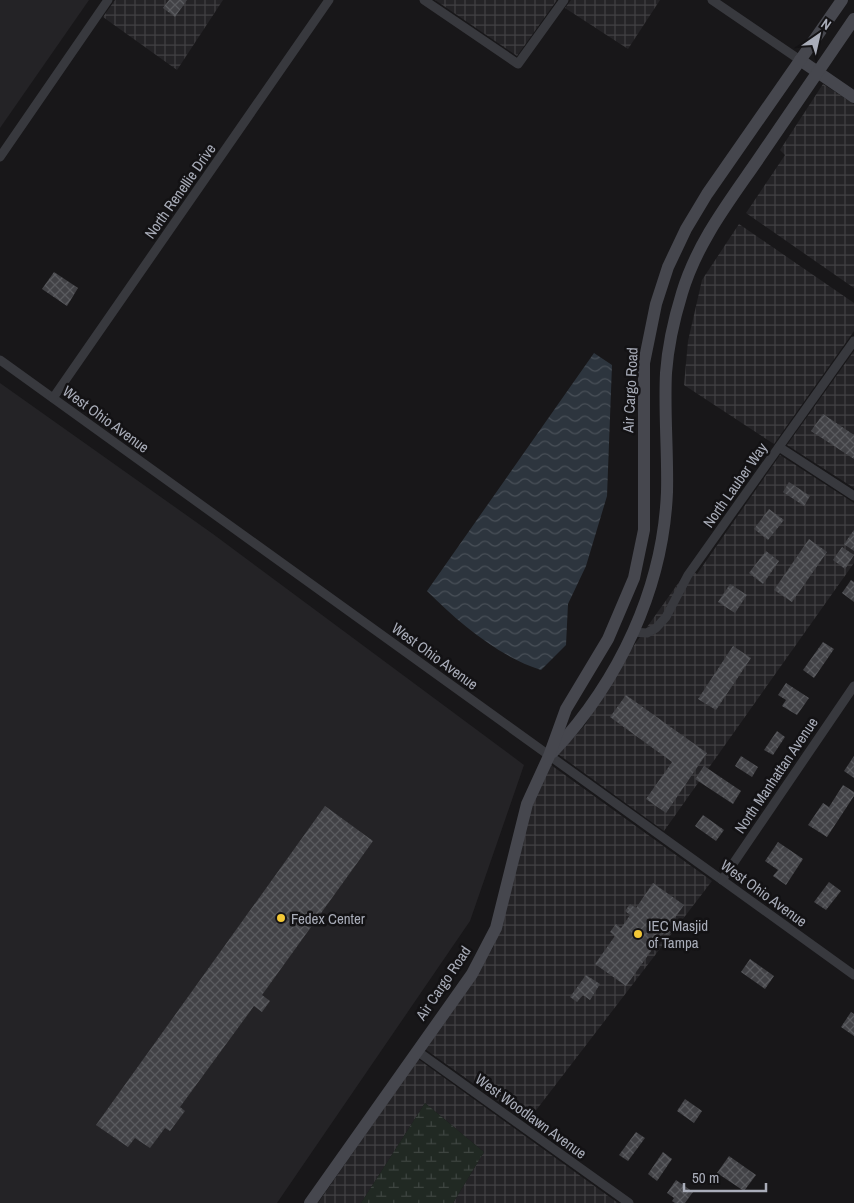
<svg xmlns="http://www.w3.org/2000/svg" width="854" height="1203" font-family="'Archivo Narrow',sans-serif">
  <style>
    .built { fill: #242326 }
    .industrial { fill: url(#industrial-grid) }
    .wetland { fill: url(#wetland-marsh) }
    .water { fill: url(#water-waves) }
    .building { fill: url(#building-cross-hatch) }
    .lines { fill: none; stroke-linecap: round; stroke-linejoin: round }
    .street { stroke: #38393e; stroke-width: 9 }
    .secondary { stroke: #46474e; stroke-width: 12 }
    .poi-dot { fill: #f2c736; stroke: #131214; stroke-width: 2 }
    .labels { text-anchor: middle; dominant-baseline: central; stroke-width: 5; stroke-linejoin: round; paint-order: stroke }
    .street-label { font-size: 15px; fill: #a9adb9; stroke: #131214 }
    .poi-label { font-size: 15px; fill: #a9adb9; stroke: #131214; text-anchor: start }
  </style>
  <defs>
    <pattern id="industrial-grid" width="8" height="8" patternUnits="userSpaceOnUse" patternTransform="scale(1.25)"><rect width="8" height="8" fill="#242326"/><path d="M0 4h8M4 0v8" fill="none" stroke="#414043"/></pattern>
    <pattern id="wetland-marsh" width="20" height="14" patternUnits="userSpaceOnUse" patternTransform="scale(1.25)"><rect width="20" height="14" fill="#212923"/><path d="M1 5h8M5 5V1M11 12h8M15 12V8" fill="none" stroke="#3e4541"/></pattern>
    <pattern id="water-waves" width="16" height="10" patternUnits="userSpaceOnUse" patternTransform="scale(1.25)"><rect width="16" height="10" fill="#2d353e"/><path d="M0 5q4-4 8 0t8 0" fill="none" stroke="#495058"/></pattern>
    <pattern id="building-cross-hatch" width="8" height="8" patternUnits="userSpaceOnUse" patternTransform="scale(1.25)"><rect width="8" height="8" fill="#424246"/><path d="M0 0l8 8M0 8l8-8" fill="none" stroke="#5a5b5f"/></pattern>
  </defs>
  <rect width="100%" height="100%" fill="#181719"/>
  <g class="built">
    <path d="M 0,0 L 89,0 L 0,128 Z"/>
    <path d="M 0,383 L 213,534 L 524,765 L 470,921 L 277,1203 L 0,1203 Z"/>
  </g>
  <g class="industrial">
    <path d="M 115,0 L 223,0 L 177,70 L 103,17 Z"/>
    <path d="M 435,0 L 557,0 L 517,56 Z"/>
    <path d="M 571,0 L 660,0 L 628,49 L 565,8 Z"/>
    <path d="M 823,84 L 854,104 L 854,288 L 746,213 L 785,155 L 780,150 Z"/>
    <path d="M 739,224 L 854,303 L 854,331 L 774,444 L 684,385 L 688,341 L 702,280 Z"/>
    <path d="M 854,351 L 854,488 L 787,445 Z"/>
    <path d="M 780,455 L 854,503 L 854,563 L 664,831 L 558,754 L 585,725 L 630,651 L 689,568 L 697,574 Z"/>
    <path d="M 551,765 L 712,881 L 527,1122 L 425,1049 L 493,948 L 532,806 Z"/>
    <path d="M 418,1059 L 618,1203 L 453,1203 L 484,1152 L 425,1103 L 361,1203 L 318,1203 Z"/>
  </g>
  <path class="wetland" d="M 425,1103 L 484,1152 L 453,1203 L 361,1203 Z"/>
  <path class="water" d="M 594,353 L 612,365 L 607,496 L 586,566 L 568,604 L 566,645 L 541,670 C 498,656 459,623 427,591 Z"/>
  <g class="building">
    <path d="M 169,0 L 187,0 L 175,17 L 163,8 Z"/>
    <path d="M 54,272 L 78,288 L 67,306 L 42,289 Z"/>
    <path d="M 823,414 L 854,435 L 854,459 L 811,431 Z"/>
    <path d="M 789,482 L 810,496 L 804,506 L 783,492 Z"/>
    <path d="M 769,509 L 784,520 L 768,540 L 754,529 Z"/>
    <path d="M 854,530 L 854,551 L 844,544 Z"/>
    <path d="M 809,539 L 827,552 L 792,602 L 774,590 Z"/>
    <path d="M 842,547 L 854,555 L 845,569 L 833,560 Z"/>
    <path d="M 766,551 L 779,561 L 763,584 L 749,573 Z"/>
    <path d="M 851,580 L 854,582 L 854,602 L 842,593 Z"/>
    <path d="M 730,584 L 747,595 L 735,613 L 718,602 Z"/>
    <path d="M 823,642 L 834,649 L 814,678 L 803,670 Z"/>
    <path d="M 733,646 L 751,658 L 716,710 L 698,699 Z"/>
    <path d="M 786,683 L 809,698 L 797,715 L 782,706 L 786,700 L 778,695 Z"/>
    <path d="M 626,695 L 707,753 L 666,813 L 646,799 L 672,762 L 610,717 Z"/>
    <path d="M 777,731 L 785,737 L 773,755 L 764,750 Z"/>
    <path d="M 741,756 L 758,767 L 752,777 L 735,766 Z"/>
    <path d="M 854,756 L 854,778 L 844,771 Z"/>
    <path d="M 704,766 L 741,791 L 733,804 L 695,779 Z"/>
    <path d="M 843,785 L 854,792 L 854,796 L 827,837 L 808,825 L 823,803 L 829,807 Z"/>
    <path d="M 325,806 L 373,841 L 262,995 L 270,1001 L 262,1012 L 254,1006 L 180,1107 L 185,1111 L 170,1131 L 165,1128 L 150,1148 L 135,1138 L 128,1147 L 96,1125 Z"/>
    <path d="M 703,815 L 724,830 L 716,841 L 695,826 Z"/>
    <path d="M 778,842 L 803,859 L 786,885 L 773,876 L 778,870 L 765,861 Z"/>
    <path d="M 829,882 L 841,891 L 826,910 L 814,902 Z"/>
    <path d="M 653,883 L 684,905 L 667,929 L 671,932 L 668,936 L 664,933 L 626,986 L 595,964 L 615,936 L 610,932 L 616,924 L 621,928 L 630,915 L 625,911 L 630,904 L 636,908 Z"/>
    <path d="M 750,959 L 774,976 L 765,989 L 741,972 Z"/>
    <path d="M 586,975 L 600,984 L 590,1000 L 583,995 L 577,1002 L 570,997 Z"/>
    <path d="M 851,1012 L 854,1014 L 854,1036 L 841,1027 Z"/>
    <path d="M 685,1099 L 702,1111 L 694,1123 L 677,1111 Z"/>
    <path d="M 636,1132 L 645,1138 L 628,1161 L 619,1155 Z"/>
    <path d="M 663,1152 L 672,1159 L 657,1181 L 648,1174 Z"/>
    <path d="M 729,1156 L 756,1175 L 744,1191 L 717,1173 Z"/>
    <path d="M 676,1180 L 693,1192 L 685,1203 L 675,1203 L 672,1201 L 674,1198 L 667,1193 Z"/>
  </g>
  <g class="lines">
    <g class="street">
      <path d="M 424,0 L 518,64 L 564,0"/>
      <path d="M 712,0 L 800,60"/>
      <path d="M 0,157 L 108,0"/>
      <path d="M 0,360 L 854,975"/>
      <path d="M 53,398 L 329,0"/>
      <path d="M 779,447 L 854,496"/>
      <path d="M 633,632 L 647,633 L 656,628 L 666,617 L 688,575 L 854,341"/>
      <path d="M 722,880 L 854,686"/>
      <path d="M 417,1051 L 629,1203"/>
    </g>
    <g class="secondary">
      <path d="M 800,60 L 854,97"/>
      <path d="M 553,752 C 619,681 663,589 667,492 C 668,452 664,412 666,373 C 668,345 674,319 682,293 C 697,243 728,203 757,161 C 789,114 821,67 854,19"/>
      <path d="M 310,1203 L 472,974 L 496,928 L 527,804 L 549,756 L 566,709 L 608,639 L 634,578 L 644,530 L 644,363 L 656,304 L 668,267 L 686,229 L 707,194 L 842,0"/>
    </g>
  </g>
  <g class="poi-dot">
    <circle cx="281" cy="918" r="5"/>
    <circle cx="638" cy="934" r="5"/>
  </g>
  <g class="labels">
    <g class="street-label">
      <text transform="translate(180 191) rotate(-55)">North Renellie Drive</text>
      <text transform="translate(630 390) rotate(-87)">Air Cargo Road</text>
      <text transform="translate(106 419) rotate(36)">West Ohio Avenue</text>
      <text transform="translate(735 485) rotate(-55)">North Lauber Way</text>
      <text transform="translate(435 656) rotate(36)">West Ohio Avenue</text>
      <text transform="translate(776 775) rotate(-56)">North Manhattan Avenue</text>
      <text transform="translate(764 893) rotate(36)">West Ohio Avenue</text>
      <text transform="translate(443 983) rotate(-56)">Air Cargo Road</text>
      <text transform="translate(531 1116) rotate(36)">West Woodlawn Avenue</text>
    </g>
    <g class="poi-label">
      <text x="291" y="918">Fedex Center</text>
      <text x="648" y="925">IEC Masjid<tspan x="648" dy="17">of Tampa</tspan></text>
    </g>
  </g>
  <g transform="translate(819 35) rotate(34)" stroke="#131214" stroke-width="4" paint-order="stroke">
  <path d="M0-4L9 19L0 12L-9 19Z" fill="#a9adb9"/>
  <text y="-8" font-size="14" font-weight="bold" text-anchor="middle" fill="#a9adb9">N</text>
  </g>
  <path d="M684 1183v8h82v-8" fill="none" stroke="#a9adb9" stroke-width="2.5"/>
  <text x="692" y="1183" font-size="15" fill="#a9adb9" stroke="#131214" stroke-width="4" paint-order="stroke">50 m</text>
</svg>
